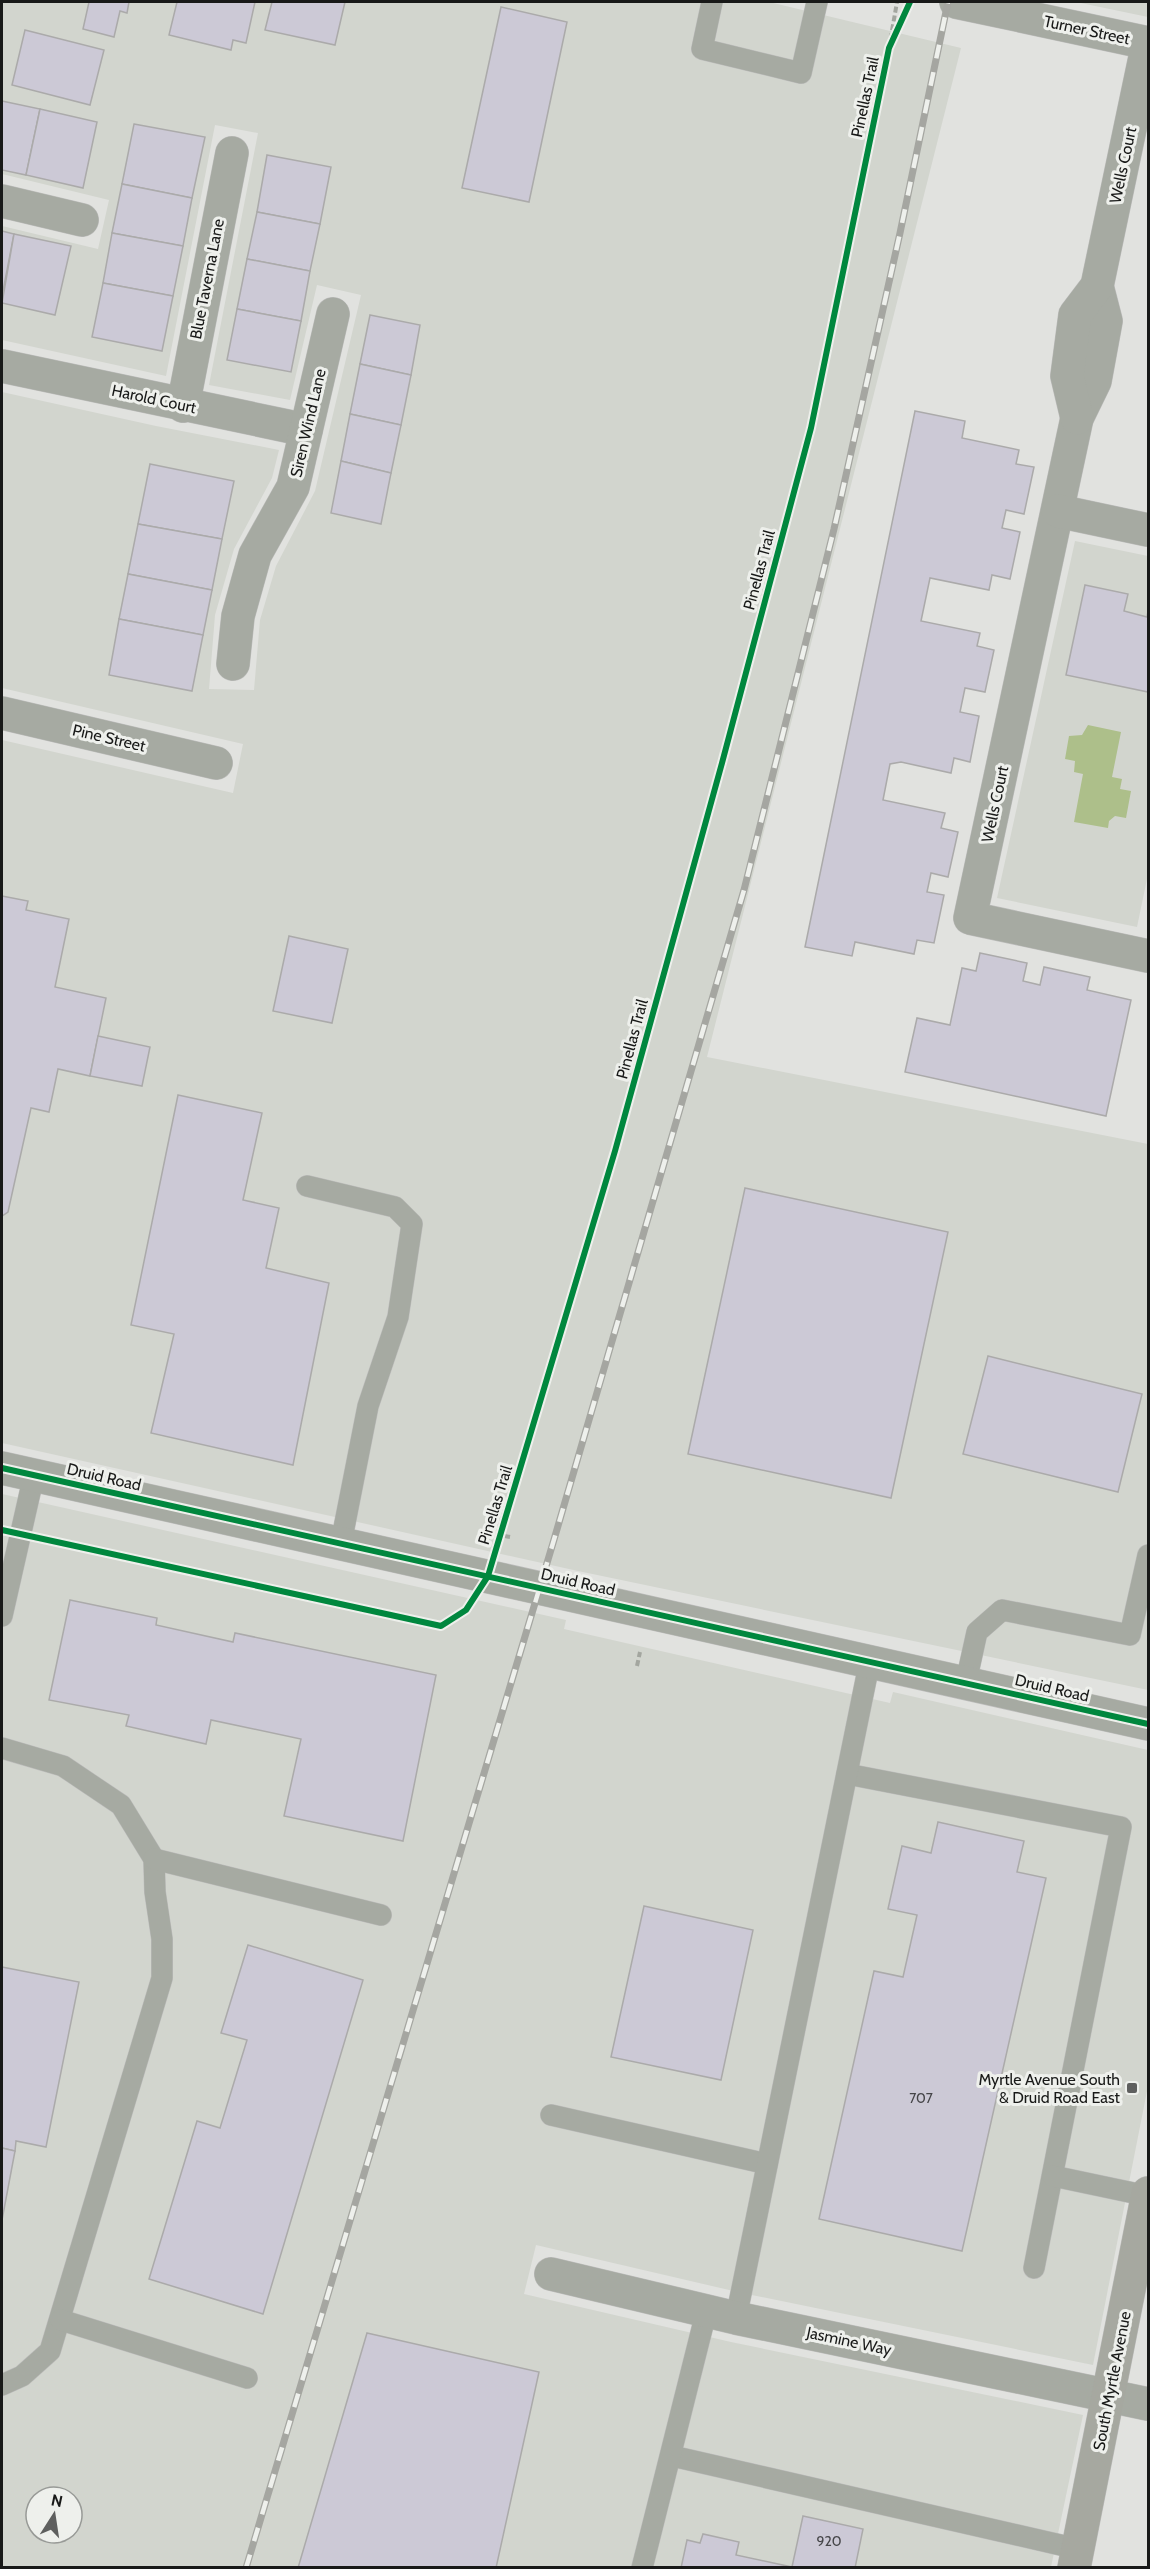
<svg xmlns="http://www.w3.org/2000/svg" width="1150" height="2569" font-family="Cabin,sans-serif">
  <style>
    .built { fill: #d2d5ce; fill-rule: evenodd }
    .water { fill: #adbf8a }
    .building { fill: #ccc9d6; stroke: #abaaaa; stroke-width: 1.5 }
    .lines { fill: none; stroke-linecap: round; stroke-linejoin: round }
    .service-casing { stroke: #bdbdbc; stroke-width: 22 }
    .minor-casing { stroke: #bdbdbc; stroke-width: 34 }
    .tertiary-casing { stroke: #bdbdbc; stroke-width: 34 }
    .secondary-casing { stroke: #bdbdbc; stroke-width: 34 }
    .path { stroke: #a3a69f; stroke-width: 4; stroke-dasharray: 6 3; stroke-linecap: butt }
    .service { stroke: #a6aaa2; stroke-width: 21 }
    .minor { stroke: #a6aaa2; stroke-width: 33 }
    .tertiary { stroke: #a6aaa2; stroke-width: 33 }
    .secondary { stroke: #a6a8a0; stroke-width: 33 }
    .rail-casing { stroke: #a5a6a1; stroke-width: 7 }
    .rail { stroke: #eef0ec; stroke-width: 4.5; stroke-dasharray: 14; stroke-linecap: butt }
    .cycleway-casing { stroke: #eef0ec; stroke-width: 10 }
    .cycleway { stroke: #00873e; stroke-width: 6 }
    .poi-dot { fill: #5e5f5e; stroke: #eef0ec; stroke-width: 2 }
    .labels { text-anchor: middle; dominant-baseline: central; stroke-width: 6; stroke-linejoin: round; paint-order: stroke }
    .number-label { font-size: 14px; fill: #454548 }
    .street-label { font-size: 16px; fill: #181918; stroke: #eef0ec }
    .poi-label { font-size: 16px; fill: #181918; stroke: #eef0ec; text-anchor: end }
  </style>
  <rect width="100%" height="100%" fill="#e1e2df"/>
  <g class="built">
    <path d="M 2,2 L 769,2 L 961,48 L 707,1057 L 1148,1144 L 1148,1690 L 578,1571 L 2,1443 L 2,740 L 233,793 L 243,744 L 2,688 L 2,392 L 156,426 L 279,450 L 272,478 L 234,549 L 215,615 L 209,689 L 254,690 L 260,620 L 276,566 L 315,491 L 361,295 L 317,285 L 290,400 L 209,385 L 258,133 L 215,125 L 166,376 L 2,340 L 2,226 L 98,249 L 109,200 L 2,174 Z"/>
    <path d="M 1076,2 L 1148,2 L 1148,17 Z"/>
    <path d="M 1075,541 L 1148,556 L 1148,874 L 1137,927 L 997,898 Z"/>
    <path d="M 2,1494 L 566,1620 L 564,1629 L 890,1703 L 893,1692 L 1148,1750 L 1148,2086 L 1093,2365 L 742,2293 L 536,2245 L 524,2294 L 731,2342 L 1083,2415 L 1051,2567 L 2,2568 ZM 36,2497 L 72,2497 L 72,2533 L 36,2533 Z"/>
  </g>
  <path class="water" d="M 1088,725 L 1121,732 L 1112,777 L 1122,779 L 1120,789 L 1131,791 L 1126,818 L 1115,816 L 1109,821 L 1108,828 L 1074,822 L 1083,774 L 1074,772 L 1075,761 L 1065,759 L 1069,736 L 1082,735 Z"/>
  <g class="building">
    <path d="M 89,2 L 129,2 L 127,13 L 120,11 L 114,37 L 83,29 Z"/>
    <path d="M 177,2 L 255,2 L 246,43 L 233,40 L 231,50 L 169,35 Z"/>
    <path d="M 272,2 L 345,2 L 335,45 L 265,30 Z"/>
    <path d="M 501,7 L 567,22 L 529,202 L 462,188 Z"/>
    <path d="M 25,30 L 104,50 L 90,105 L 12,85 Z"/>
    <path d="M 2,101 L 40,109 L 26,175 L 2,170 Z"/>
    <path d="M 40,109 L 97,122 L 83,188 L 26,175 Z"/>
    <path d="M 134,124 L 205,137 L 192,198 L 122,184 Z"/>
    <path d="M 267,155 L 331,167 L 320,224 L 257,212 Z"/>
    <path d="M 122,184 L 192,198 L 183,246 L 112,233 Z"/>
    <path d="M 257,212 L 320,224 L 310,271 L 247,259 Z"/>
    <path d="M 2,231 L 14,234 L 2,296 Z"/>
    <path d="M 112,233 L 183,246 L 173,296 L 103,283 Z"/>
    <path d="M 14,234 L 71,246 L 55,315 L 2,303 Z"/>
    <path d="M 247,259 L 310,271 L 301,321 L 237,309 Z"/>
    <path d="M 103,283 L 173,296 L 162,351 L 92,337 Z"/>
    <path d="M 237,309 L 301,321 L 291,372 L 227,360 Z"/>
    <path d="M 370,315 L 420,325 L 411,375 L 360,364 Z"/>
    <path d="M 360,364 L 411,375 L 401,425 L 350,414 Z"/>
    <path d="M 915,411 L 965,421 L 962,438 L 1019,450 L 1016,464 L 1034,467 L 1024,514 L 1006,510 L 1002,528 L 1020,532 L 1010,579 L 992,575 L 989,590 L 930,578 L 921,621 L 980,633 L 977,646 L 994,650 L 985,692 L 965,688 L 960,712 L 979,716 L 970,762 L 954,758 L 951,773 L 901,762 L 890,764 L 883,800 L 945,813 L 941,828 L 958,832 L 948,877 L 931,873 L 927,892 L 944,895 L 934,943 L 917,940 L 914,954 L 855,942 L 852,956 L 805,947 Z"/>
    <path d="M 350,414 L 401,425 L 391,473 L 341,461 Z"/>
    <path d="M 341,461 L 391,473 L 381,524 L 331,513 Z"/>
    <path d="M 150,464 L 234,481 L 222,539 L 138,524 Z"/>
    <path d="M 138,524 L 222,539 L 212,590 L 128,574 Z"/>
    <path d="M 128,574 L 212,590 L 203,635 L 119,619 Z"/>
    <path d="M 1085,585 L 1128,594 L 1124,611 L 1147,617 L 1148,611 L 1148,692 L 1066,675 Z"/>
    <path d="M 119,619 L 203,635 L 192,691 L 109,675 Z"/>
    <path d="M 2,896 L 28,901 L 26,910 L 69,919 L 55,987 L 106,998 L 90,1076 L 58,1069 L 49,1112 L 31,1108 L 8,1212 L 2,1216 Z"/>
    <path d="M 289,936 L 348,949 L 332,1023 L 273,1011 Z"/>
    <path d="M 980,953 L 1027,963 L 1023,981 L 1040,985 L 1044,967 L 1090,977 L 1087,990 L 1131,1000 L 1106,1116 L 905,1072 L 917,1018 L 950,1025 L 962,968 L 976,971 Z"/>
    <path d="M 98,1036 L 150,1047 L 142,1086 L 90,1076 Z"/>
    <path d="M 178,1095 L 262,1113 L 243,1200 L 279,1208 L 266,1268 L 329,1283 L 293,1465 L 151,1433 L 174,1334 L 131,1325 Z"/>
    <path d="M 745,1188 L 948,1232 L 891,1498 L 688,1454 Z"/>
    <path d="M 988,1356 L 1142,1394 L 1118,1492 L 963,1454 Z"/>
    <path d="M 70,1600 L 157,1618 L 156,1625 L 233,1642 L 235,1633 L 436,1675 L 403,1841 L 284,1816 L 301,1739 L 211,1720 L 206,1744 L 126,1726 L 129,1715 L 49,1700 Z"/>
    <path d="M 938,1822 L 1024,1841 L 1017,1872 L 1046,1878 L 962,2251 L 819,2219 L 874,1971 L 903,1977 L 917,1915 L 888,1909 L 902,1846 L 931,1853 Z"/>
    <path d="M 644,1906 L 753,1930 L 721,2080 L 611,2057 Z"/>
    <path d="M 248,1945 L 363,1980 L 263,2314 L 149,2279 L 197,2121 L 220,2128 L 247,2040 L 221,2033 Z"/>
    <path d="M 2,1967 L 79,1982 L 46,2147 L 16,2141 L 15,2151 L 2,2148 Z"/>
    <path d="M 2,2148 L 15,2151 L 2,2220 Z"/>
    <path d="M 367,2333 L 539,2372 L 496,2568 L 298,2568 Z"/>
    <path d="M 803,2516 L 863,2529 L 855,2568 L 681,2568 L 687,2540 L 700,2543 L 703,2534 L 739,2542 L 736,2555 L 792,2567 Z"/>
  </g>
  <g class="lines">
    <defs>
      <g id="service">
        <path d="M 712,2 L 702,49 L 801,73 L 817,2"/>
        <path d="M 307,1186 L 395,1207 L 412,1224 L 398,1317 L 368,1406 L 341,1543"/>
        <path d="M 2,1616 L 34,1475"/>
        <path d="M 966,1682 L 977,1632 L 1002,1610 L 1130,1635 L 1148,1555"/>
        <path d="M 2,1748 L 63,1766 L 121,1805 L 154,1859 L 155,1892 L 162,1939 L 162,1978 L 50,2351 L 22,2376 L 2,2385"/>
        <path d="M 847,1774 L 1121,1827 L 1034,2268"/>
        <path d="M 154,1859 L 381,1915"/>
        <path d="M 551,2115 L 767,2164"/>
        <path d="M 1053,2176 L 1148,2196"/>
        <path d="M 736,2318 L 870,1660"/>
        <path d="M 61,2320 L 247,2378"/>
        <path d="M 672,2456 L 1078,2549"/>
        <path d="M 642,2568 L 707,2309"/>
      </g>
      <g id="minor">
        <path d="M 956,2 L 1148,43"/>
        <path d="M 2,201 L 82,220"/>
        <path d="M 1097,286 L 1106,321 L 1095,381 L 1077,418 L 970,918 L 1148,956"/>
        <path d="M 2,366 L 306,430"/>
        <path d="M 183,406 L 232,153"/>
        <path d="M 1077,418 L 1067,376 L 1075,315 L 1097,286 L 1148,43"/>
        <path d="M 1058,511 L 1148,530"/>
        <path d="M 233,664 L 238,616 L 255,555 L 293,487 L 333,314"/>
        <path d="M 2,713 L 216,763"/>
        <path d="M 551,2274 L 736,2318 L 1148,2404"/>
      </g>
      <path id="tertiary" d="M 2,1468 L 1148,1724"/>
      <path id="secondary" d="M 1074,2568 L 1148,2193"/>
    </defs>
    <use href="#service" class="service-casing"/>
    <use href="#minor" class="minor-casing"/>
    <use href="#tertiary" class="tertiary-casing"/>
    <use href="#secondary" class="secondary-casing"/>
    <g class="path">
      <path d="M 889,48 L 897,2"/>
      <path d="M 487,1533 L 510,1537"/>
      <path d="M 637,1666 L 640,1652"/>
    </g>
    <use href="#service" class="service"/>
    <use href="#minor" class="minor"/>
    <use href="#tertiary" class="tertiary"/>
    <use href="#secondary" class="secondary"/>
    <defs>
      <path id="rail" d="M 246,2568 L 553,1543 L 744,890 L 834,529 L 900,233 L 948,2"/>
    </defs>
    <use href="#rail" class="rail-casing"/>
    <use href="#rail" class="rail"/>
    <defs>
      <g id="cycleway">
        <path d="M 2,1468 L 1148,1724"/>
        <path d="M 2,1530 L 441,1626 L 466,1610 L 488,1576 L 615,1151 L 722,763 L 811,428 L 889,48 L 910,2"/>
      </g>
    </defs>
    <use href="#cycleway" class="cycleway-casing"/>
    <use href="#cycleway" class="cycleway"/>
  </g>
  <rect class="poi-dot" x="1126" y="2082" width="12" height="12" rx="3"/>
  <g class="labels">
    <g class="number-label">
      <text x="921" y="2098">707</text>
      <text x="829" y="2541">920</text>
    </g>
    <g class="street-label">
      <text transform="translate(1087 30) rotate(12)">Turner Street</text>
      <text transform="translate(865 97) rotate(-78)">Pinellas Trail</text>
      <text transform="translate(1123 165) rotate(-78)">Wells Court</text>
      <text transform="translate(207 279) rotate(-79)">Blue Taverna Lane</text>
      <text transform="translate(154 399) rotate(12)">Harold Court</text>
      <text transform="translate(308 423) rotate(-77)">Siren Wind Lane</text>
      <text transform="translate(759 570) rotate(-75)">Pinellas Trail</text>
      <text transform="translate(109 738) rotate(13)">Pine Street</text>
      <text transform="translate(995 804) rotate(-78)">Wells Court</text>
      <text transform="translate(632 1039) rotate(-75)">Pinellas Trail</text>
      <text transform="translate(104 1477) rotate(13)">Druid Road</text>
      <text transform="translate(495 1505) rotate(-73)">Pinellas Trail</text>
      <text transform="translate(578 1582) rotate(13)">Druid Road</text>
      <text transform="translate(1052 1688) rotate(13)">Druid Road</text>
      <text transform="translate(849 2341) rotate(12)">Jasmine Way</text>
      <text transform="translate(1112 2381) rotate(-79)">South Myrtle Avenue</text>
    </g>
    <g class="poi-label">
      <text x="1120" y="2079">Myrtle Avenue South<tspan x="1120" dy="18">&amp; Druid Road East</tspan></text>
    </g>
  </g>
  <rect width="1150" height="2569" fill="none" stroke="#181918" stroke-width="6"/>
  <g transform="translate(54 2515) rotate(12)"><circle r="28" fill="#eef0ec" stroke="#989a97" stroke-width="1.5"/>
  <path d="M0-4.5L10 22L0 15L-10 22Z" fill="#5e5f5e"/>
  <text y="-9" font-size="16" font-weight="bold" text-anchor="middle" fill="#181918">N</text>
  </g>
</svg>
